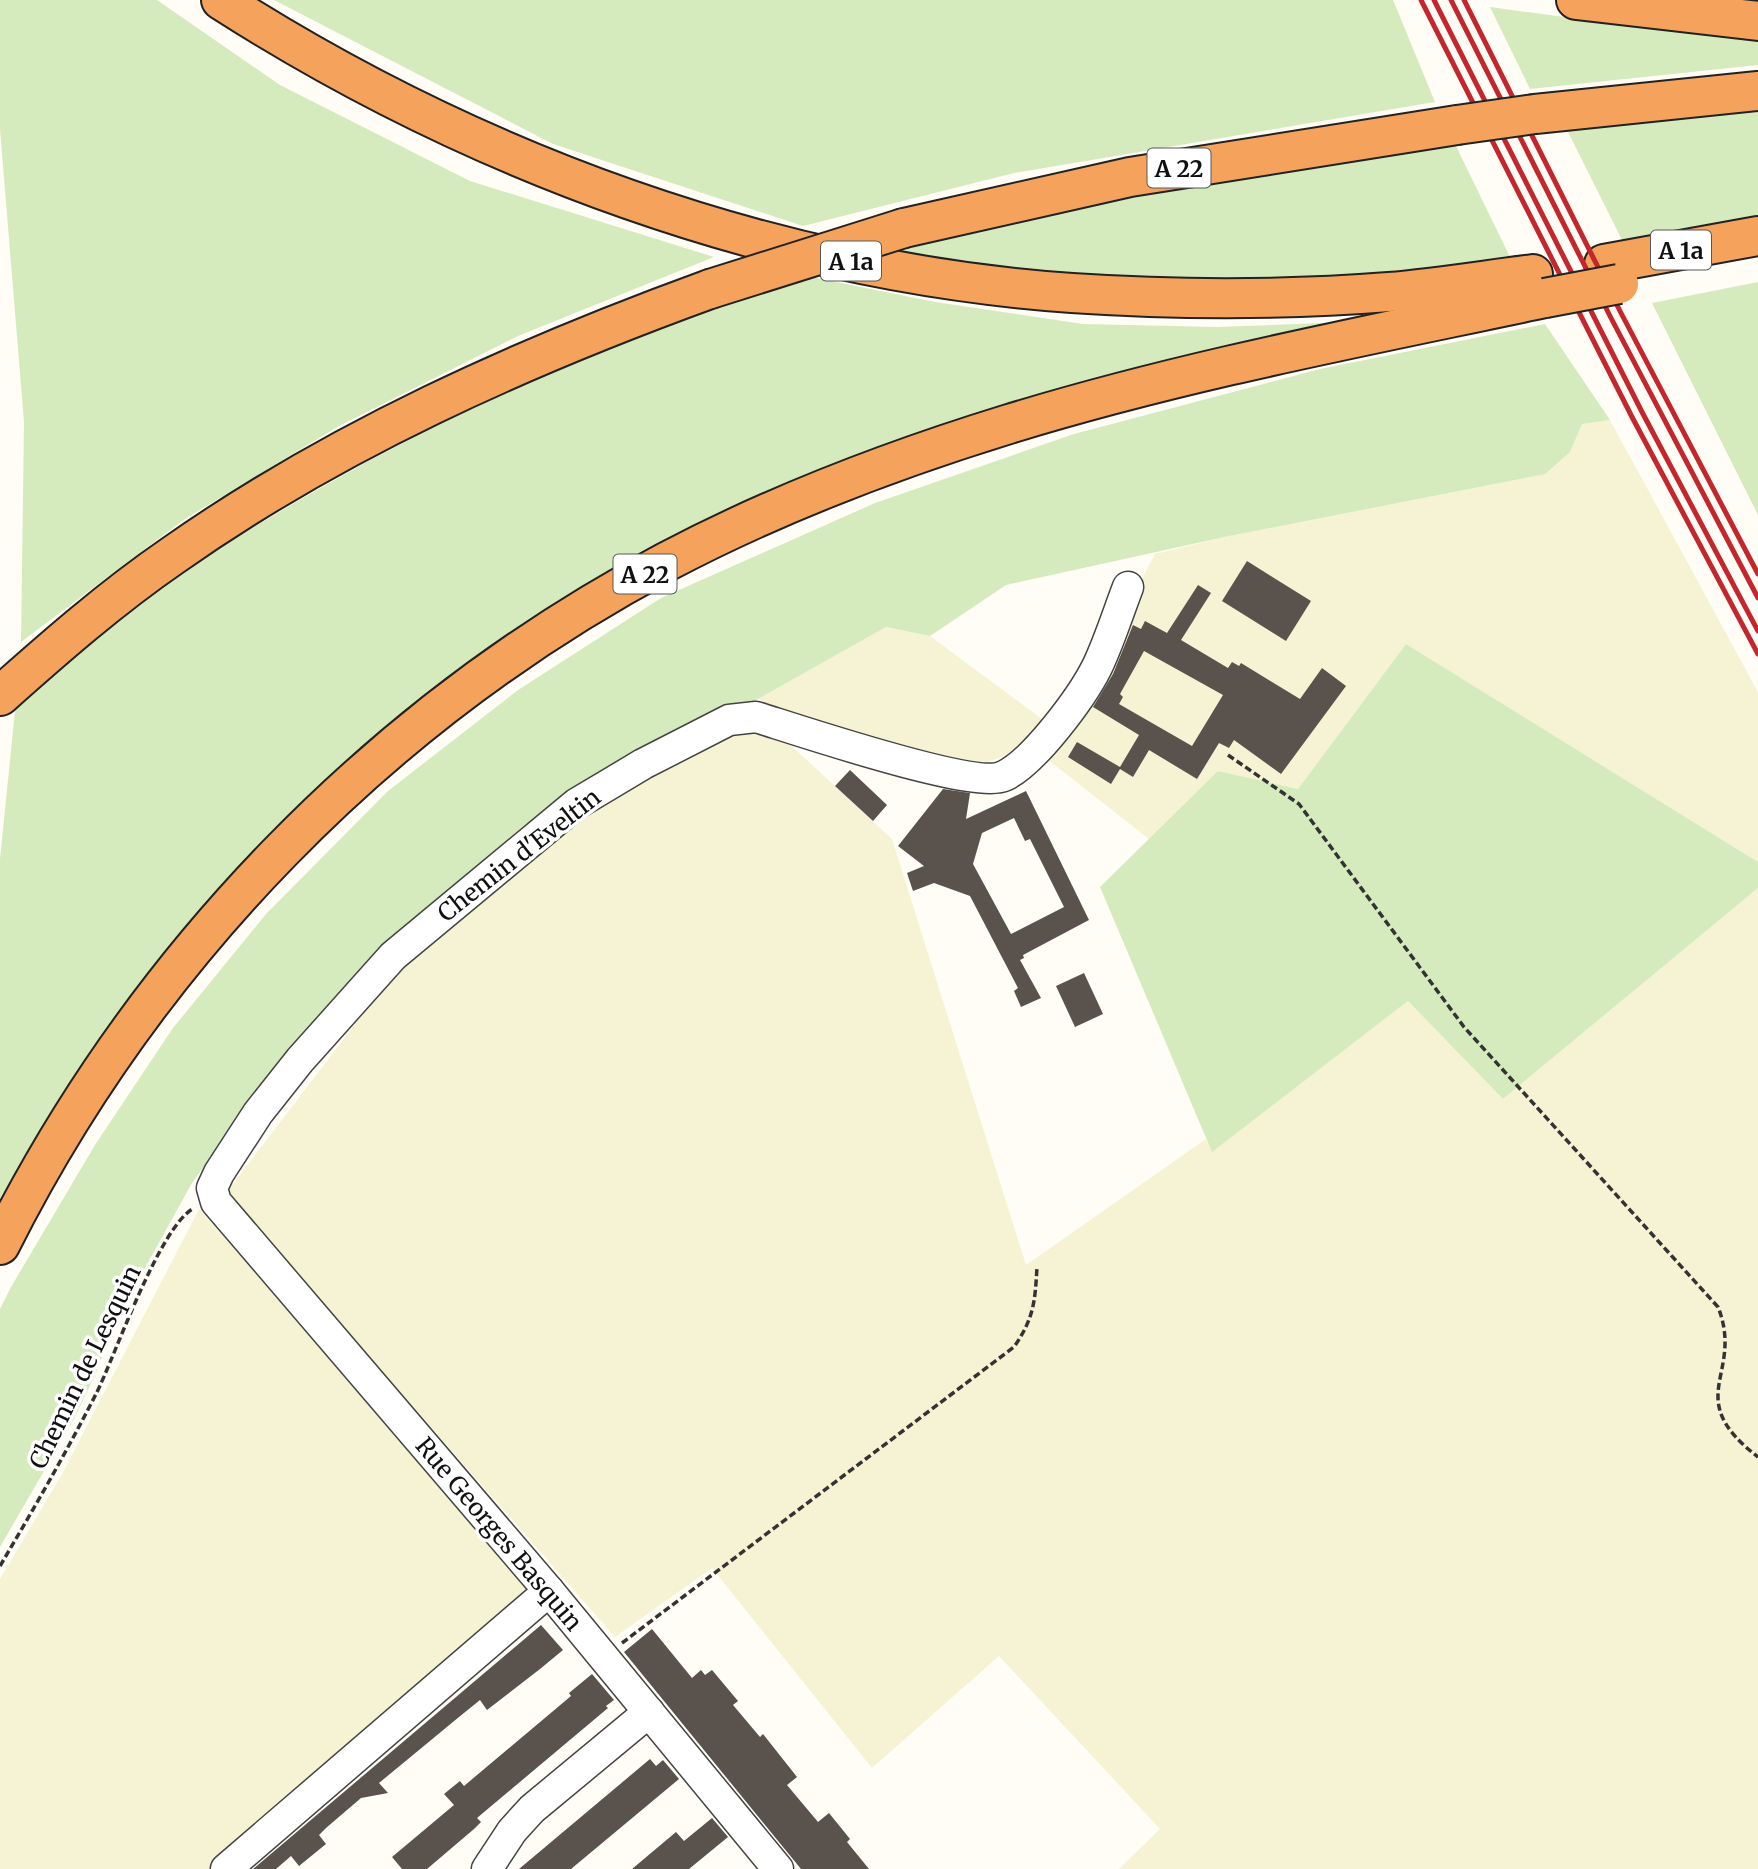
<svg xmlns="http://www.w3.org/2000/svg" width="1758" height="1869" font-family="Merriweather,serif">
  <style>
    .farmland { fill: #f6f3d4 }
    .green { fill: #d5ebbd }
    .building { fill: #5a524d; fill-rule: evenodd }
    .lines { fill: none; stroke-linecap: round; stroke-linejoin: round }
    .minor-casing { stroke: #444; stroke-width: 33 }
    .highway-casing { stroke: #222; stroke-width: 42 }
    .path { stroke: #333; stroke-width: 3.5; stroke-dasharray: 7 3.5; stroke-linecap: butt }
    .minor { stroke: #fff; stroke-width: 30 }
    .highway { stroke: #f5a25d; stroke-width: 38 }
    .rail { stroke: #c4262e; stroke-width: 5 }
    .highway-bridge-casing { stroke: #222; stroke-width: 42; stroke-linecap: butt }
    .highway-bridge { stroke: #f5a25d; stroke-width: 38 }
    .labels { text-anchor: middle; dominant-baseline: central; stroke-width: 7; stroke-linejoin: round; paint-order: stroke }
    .shield { fill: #fff; stroke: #585858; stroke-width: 2 }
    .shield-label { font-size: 23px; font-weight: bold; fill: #111 }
    .street-label { font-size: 24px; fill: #111; stroke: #fff }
  </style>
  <rect width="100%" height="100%" fill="#fffdf5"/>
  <g class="farmland">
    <path d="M 1610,420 L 1758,692 L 1758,862 L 1406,644 L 1298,789 L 1224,773 L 1149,839 L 1047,759 L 1155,554 L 1570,452 L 1582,423 Z"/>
    <path d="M 886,627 L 930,636 L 1046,722 L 1020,751 L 986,762 L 951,758 L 864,735 L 783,711 L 758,699 Z"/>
    <path d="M 742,723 L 783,738 L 892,839 L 1026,1265 L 1206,1139 L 1212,1151 L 1408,1001 L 1503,1099 L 1758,888 L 1758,1869 L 1119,1869 L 1160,1829 L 999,1656 L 872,1768 L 712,1568 L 615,1637 L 226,1193 L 398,968 L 600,787 Z"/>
    <path d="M 199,1209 L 534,1592 L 215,1869 L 0,1869 L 0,1579 L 62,1474 Z"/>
  </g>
  <g class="green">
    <path d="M 0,0 L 157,0 L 280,85 L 470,181 L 714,257 L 518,336 L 339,426 L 185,519 L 21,642 L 24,422 L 0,129 Z"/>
    <path d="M 274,0 L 1393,0 L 1435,102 L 1014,173 L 803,226 L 553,144 Z"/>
    <path d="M 1490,7 L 1667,31 L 1758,37 L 1758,65 L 1530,89 Z"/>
    <path d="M 1758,107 L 1758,217 L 1623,242 L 1565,126 Z"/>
    <path d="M 1453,140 L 1512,261 C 1439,270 1367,278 1295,281 C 1156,286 1018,271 881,252 L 1128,195 Z"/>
    <path d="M 802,275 L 935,302 L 1083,324 L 1217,327 L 1351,322 L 1195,354 L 1031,403 L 439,687 L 313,792 L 202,909 L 105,1033 L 0,1198 L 0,859 L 16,701 C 56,669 94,633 135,604 C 300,491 476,398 662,324 C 708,306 755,291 802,275 Z"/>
    <path d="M 1758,282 L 1758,515 L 1652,303 Z"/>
    <path d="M 1545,324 L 1610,420 L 1582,424 L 1570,452 L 1545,474 L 1229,536 L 1006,585 L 930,636 L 886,627 L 758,699 L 608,769 L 523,826 L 402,928 L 258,1092 L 192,1183 L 116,1320 L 95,1375 L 74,1419 L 0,1547 L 0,1309 L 11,1287 L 95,1145 L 173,1028 L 266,914 L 388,791 L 518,690 L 661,598 L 875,503 L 1074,434 L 1320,369 Z"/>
    <path d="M 1406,644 L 1758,862 L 1758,888 L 1503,1099 L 1408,1001 L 1212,1152 L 1100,887 L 1218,771 L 1298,789 Z"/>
  </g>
  <g class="building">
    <path d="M 1247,561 L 1311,601 L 1286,641 L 1222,601 Z"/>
    <path d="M 1198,585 L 1211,593 L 1181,640 L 1228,668 L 1232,662 L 1239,666 L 1241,663 L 1300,699 L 1322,668 L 1346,686 L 1281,774 L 1234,740 L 1229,748 L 1219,743 L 1197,779 L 1149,750 L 1133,777 L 1120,769 L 1111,784 L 1068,757 L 1077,742 L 1120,767 L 1139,735 L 1093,707 L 1113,674 L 1133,625 L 1141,629 L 1145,621 L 1167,633 ZM 1144,651 L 1223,695 L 1192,746 L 1119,704 L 1123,697 L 1120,694 Z"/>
    <path d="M 850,770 L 887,805 L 873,821 L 835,786 Z"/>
    <path d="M 943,789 L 970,793 L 966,819 L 1026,791 L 1089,920 L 1023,955 L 1024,958 L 1020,960 L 1041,998 L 1021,1007 L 1014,991 L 1018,988 L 970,896 L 934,883 L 913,891 L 907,873 L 924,866 L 898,846 ZM 1014,818 L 1025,841 L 1030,839 L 1064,907 L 1011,934 L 973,864 L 982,833 Z"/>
    <path d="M 1084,973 L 1103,1014 L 1075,1027 L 1056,986 Z"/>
    <path d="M 541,1625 L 563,1650 L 540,1669 L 487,1710 L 480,1700 L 459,1717 L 379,1783 L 388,1793 L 361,1798 L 326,1828 L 319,1835 L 326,1844 L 299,1866 L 291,1856 L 276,1869 L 253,1869 Z"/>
    <path d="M 652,1629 L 692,1678 L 701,1670 L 705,1675 L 712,1670 L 738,1701 L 733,1705 L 760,1737 L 763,1734 L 797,1777 L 787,1785 L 818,1822 L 829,1813 L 850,1839 L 847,1842 L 869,1869 L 801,1869 L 624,1652 Z"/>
    <path d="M 592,1674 L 614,1700 L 606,1706 L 608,1708 L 477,1818 L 481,1822 L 474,1829 L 427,1869 L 402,1869 L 392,1857 L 454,1805 L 444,1794 L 460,1781 L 464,1786 L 571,1696 L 569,1693 Z"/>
    <path d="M 650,1759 L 656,1766 L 663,1760 L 679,1779 L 571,1869 L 519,1869 Z"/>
    <path d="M 712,1818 L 728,1837 L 689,1869 L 632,1869 L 676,1832 L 684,1841 Z"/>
  </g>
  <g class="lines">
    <defs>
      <g id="minor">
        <path d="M 226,1869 L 549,1591"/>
        <path d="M 487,1869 L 512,1831 L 532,1809 L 649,1712"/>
        <path d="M 778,1869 L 549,1591 L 216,1202 L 212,1188 L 219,1173 L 258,1113 L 300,1060 L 393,956 L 576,804 L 643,764 L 729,720 L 756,717 C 795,729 975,790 1004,776 C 1034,762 1082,697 1097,667 C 1109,642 1118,613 1128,587"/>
      </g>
      <g id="highway">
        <path d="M 221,0 C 474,162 772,272 1072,293 C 1177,300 1285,300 1389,292 C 1437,288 1485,280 1533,274"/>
        <path d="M 1576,0 L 1758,21"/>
        <path d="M 1535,114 L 1758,91"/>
        <path d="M 904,228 L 1130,177 L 1457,125"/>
        <path d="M 1604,264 L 1758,236"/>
        <path d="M 0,696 C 55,647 111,598 172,556 C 335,441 523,357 710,289"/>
        <path d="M 0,1245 C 145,956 380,714 666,562 C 774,505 892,460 1009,424 C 1185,370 1366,336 1545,298"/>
      </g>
    </defs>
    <use href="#minor" class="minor-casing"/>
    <use href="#highway" class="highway-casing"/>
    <g class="path">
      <path d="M 1228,755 L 1299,804 L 1464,1027 L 1718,1307 C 1745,1375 1680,1397 1758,1457"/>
      <path d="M 0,1566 C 33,1510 66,1453 96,1394 C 116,1354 159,1227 194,1208"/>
      <path d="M 622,1643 L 1014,1347 C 1034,1318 1035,1302 1037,1267"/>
    </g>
    <use href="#minor" class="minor"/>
    <use href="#highway" class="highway"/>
    <g class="rail">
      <path d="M 1421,0 L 1632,417 L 1758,654"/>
      <path d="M 1434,0 L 1642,412 L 1758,631"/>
      <path d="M 1451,0 L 1611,318 L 1758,598"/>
      <path d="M 1464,0 L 1621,313 L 1758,574"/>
    </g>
    <defs>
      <g id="highway-bridge">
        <path d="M 1457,125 L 1535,114"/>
        <path d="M 710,289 L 904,228"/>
        <path d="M 1545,298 L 1619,284"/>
      </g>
    </defs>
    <use href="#highway-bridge" class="highway-bridge-casing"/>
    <use href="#highway-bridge" class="highway-bridge"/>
  </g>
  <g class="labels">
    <g class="shield">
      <rect x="1147.5" y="148.5" width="63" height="39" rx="5"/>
      <rect x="1651" y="230.5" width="60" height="39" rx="5"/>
      <rect x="821" y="241.5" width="60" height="39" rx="5"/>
      <rect x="613.5" y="554.5" width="63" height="39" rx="5"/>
    </g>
    <g class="shield-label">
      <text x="1179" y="168">A 22</text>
      <text x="1681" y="250">A 1a</text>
      <text x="851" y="261">A 1a</text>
      <text x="645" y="574">A 22</text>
    </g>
    <g class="street-label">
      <text transform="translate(519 855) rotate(-38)">Chemin d'Eveltin</text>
      <text transform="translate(85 1367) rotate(-64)">Chemin de Lesquin</text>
      <text transform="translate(499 1534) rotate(50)">Rue Georges Basquin</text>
    </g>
  </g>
</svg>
